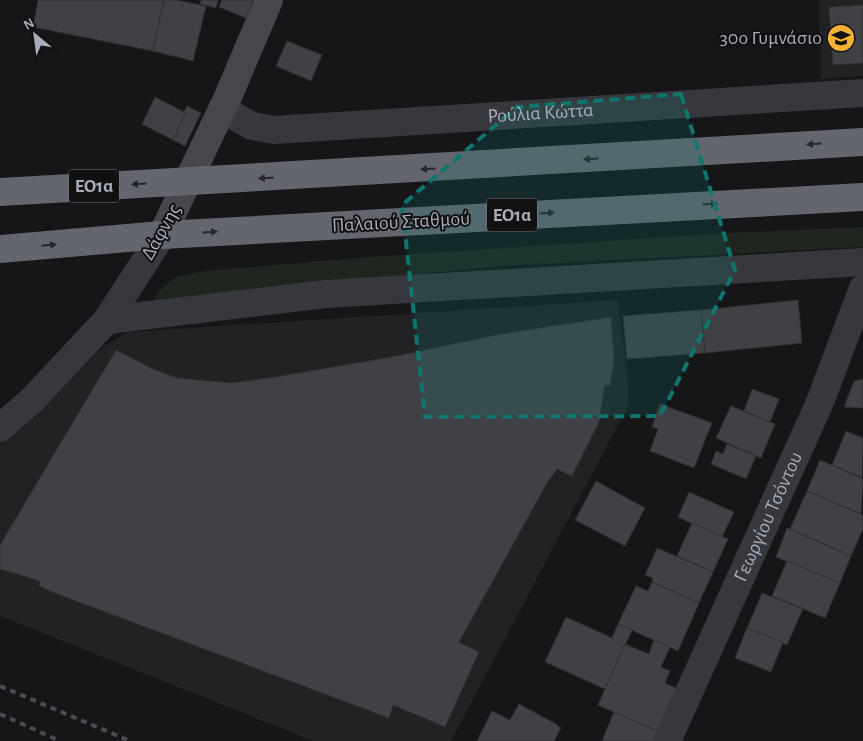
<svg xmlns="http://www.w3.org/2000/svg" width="863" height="741" font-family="'Alegreya Sans',sans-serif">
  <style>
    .built { fill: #222225 }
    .green { fill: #1e261f }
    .building { fill: #404145; stroke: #303034 }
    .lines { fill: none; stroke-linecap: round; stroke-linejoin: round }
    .street { stroke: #37383d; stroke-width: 28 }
    .secondary { stroke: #45474d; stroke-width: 28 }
    .highway { stroke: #63666e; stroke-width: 28 }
    .rail { stroke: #4a4c52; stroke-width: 4; stroke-dasharray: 6 5; stroke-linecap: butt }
    .oneway { fill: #26262a }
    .marked { fill: #0f766e; fill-opacity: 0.2; stroke: #0f766e; stroke-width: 4; stroke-dasharray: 10 6; stroke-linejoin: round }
    .labels { text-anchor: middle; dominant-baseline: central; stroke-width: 4; stroke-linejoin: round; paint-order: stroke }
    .shield { fill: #111113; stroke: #7b7e86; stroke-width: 1 }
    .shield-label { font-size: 19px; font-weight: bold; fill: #a8adb8 }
    .poi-label { font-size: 20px; fill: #a8adb8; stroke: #111113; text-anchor: end }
    .street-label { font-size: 20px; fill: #a8adb8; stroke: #111113 }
  </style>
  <rect width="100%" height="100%" fill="#161618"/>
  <g class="built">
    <path d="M 819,0 L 863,0 L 863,76 L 821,79 Z"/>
    <path d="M 618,300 L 628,381 L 628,406 L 451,741 L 313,741 L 0,616 L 0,444 L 50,394 L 105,345 L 128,332 Z"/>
  </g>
  <path class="green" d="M 863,227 L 863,247 L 500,266 L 153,300 L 160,290 L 177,276 L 205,271 L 369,257 L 727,233 Z"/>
  <g class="building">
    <path d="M 38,0 L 164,0 L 153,51 L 33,27 Z"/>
    <path d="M 164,0 L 177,0 L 206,6 L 193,61 L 153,51 Z"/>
    <path d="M 201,0 L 218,0 L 216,8 L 200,4 Z"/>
    <path d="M 222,0 L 253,0 L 246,18 L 219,7 Z"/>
    <path d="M 863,5 L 863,63 L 833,65 L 829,7 Z"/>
    <path d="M 287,41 L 322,55 L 311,81 L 276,66 Z"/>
    <path d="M 155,97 L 186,113 L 173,140 L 142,124 Z"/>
    <path d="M 187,106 L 201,113 L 185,146 L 173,140 L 186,113 L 184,112 Z"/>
    <path d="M 798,300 L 802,343 L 705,353 L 701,310 Z"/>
    <path d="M 701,310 L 705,353 L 627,359 L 623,316 Z"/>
    <path d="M 611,317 L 614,360 L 610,386 L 605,385 L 599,422 L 572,476 L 557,469 L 547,483 L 459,642 L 479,652 L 445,727 L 393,705 L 389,718 L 52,592 L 39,586 L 40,581 L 0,569 L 0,545 L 116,350 L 151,368 L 177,378 L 232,383 L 269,378 L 397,356 L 501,334 Z"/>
    <path d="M 863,379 L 863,408 L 844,407 L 854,381 Z"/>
    <path d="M 752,389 L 779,399 L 770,422 L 744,411 Z"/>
    <path d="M 660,404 L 712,423 L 694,468 L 650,451 L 658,429 L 652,427 Z"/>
    <path d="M 731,406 L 775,424 L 761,458 L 716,438 Z"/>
    <path d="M 846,431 L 863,438 L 862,478 L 832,465 Z"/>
    <path d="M 727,444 L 756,456 L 746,479 L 711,464 L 716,451 L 723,454 Z"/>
    <path d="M 820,460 L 863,479 L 861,514 L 807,491 Z"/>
    <path d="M 596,481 L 645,508 L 625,546 L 575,520 Z"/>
    <path d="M 807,491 L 863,515 L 863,529 L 851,556 L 790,529 Z"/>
    <path d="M 689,492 L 734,512 L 722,537 L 678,517 Z"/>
    <path d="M 692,523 L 728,539 L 713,572 L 677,556 Z"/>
    <path d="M 787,528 L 851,556 L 840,583 L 776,557 Z"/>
    <path d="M 657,548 L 713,572 L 699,603 L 652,582 L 653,578 L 645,575 Z"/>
    <path d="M 787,561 L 840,583 L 825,618 L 772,596 Z"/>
    <path d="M 652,582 L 699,603 L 678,651 L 618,624 L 636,586 L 648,591 Z"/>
    <path d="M 762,593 L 803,609 L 787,645 L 747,628 Z"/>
    <path d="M 566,617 L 612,638 L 618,624 L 632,630 L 605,689 L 545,662 Z"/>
    <path d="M 747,628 L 783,642 L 771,672 L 735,658 Z"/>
    <path d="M 654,640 L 670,647 L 661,667 L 670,671 L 665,683 L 678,689 L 659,732 L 598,705 L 625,644 L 649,654 Z"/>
    <path d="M 519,704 L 558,725 L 557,726 L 561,728 L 554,741 L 477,741 L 492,711 L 510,720 Z"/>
    <path d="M 614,712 L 659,732 L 655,741 L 602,741 Z"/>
  </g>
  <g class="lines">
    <g class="street">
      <path id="s1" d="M 222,109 L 252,126 L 274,130 L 863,93"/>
      <path d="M 107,320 L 326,294 L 863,262"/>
      <path d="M 0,428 L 32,400 L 107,320 L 162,235"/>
      <path id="s2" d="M 667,741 L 820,402 L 863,288"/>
    </g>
    <path class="secondary" d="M 162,235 L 227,99 L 269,0"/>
    <g class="highway">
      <path d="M 0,192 L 863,142"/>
      <path d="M 0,249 L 162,235 L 863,197"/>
    </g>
    <g class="rail">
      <path d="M 0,686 L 130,741"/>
      <path d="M 0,714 L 60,741"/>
    </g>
  </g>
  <defs><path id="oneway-solid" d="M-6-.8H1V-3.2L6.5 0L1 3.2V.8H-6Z" transform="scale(1.25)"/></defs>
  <g class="oneway">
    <use href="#oneway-solid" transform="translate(814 144) rotate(177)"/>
    <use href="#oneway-solid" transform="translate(591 159) rotate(177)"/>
    <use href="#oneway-solid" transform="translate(428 169) rotate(177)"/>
    <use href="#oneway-solid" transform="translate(266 178) rotate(178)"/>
    <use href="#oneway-solid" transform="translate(139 184) rotate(176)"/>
    <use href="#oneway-solid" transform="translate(710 204) rotate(-3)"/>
    <use href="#oneway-solid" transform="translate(547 213) rotate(-3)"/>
    <use href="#oneway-solid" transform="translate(210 232) rotate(-3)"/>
    <use href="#oneway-solid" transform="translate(49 245) rotate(-6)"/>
  </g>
  <path class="marked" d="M 681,94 L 735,270 L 660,416 L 425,417 L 402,205 L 517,107 Z"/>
  <defs>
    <symbol id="school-disc" viewBox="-11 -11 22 22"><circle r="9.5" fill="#f2b134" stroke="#111113"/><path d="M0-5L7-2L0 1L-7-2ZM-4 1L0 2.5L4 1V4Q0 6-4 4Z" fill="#111"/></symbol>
  </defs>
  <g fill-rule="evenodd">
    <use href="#school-disc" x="825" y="22" width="32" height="32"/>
  </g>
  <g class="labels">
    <g class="shield">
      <rect x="69" y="169.5" width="50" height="33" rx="4"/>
      <rect x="487" y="198.5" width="50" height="33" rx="4"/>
    </g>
    <g class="shield-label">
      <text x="94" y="186">ΕΟ1α</text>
      <text x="512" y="215">ΕΟ1α</text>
    </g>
    <g class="poi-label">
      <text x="822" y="38">30ο Γυμνάσιο</text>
    </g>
    <g class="street-label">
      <text stroke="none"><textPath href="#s1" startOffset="324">Ρούλια Κώττα</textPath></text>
      <text transform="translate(401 222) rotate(-3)">Παλαιού Σταθμού</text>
      <text transform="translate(161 232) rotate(-61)">Δάφνης</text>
      <text stroke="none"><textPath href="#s2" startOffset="246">Γεωργίου Τσόντου</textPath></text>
    </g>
  </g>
  <g transform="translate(35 35) rotate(331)" stroke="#111113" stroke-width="4" paint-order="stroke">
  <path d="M0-4L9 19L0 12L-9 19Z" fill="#a8adb8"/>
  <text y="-8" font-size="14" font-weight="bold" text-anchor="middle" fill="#a8adb8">N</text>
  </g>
</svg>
